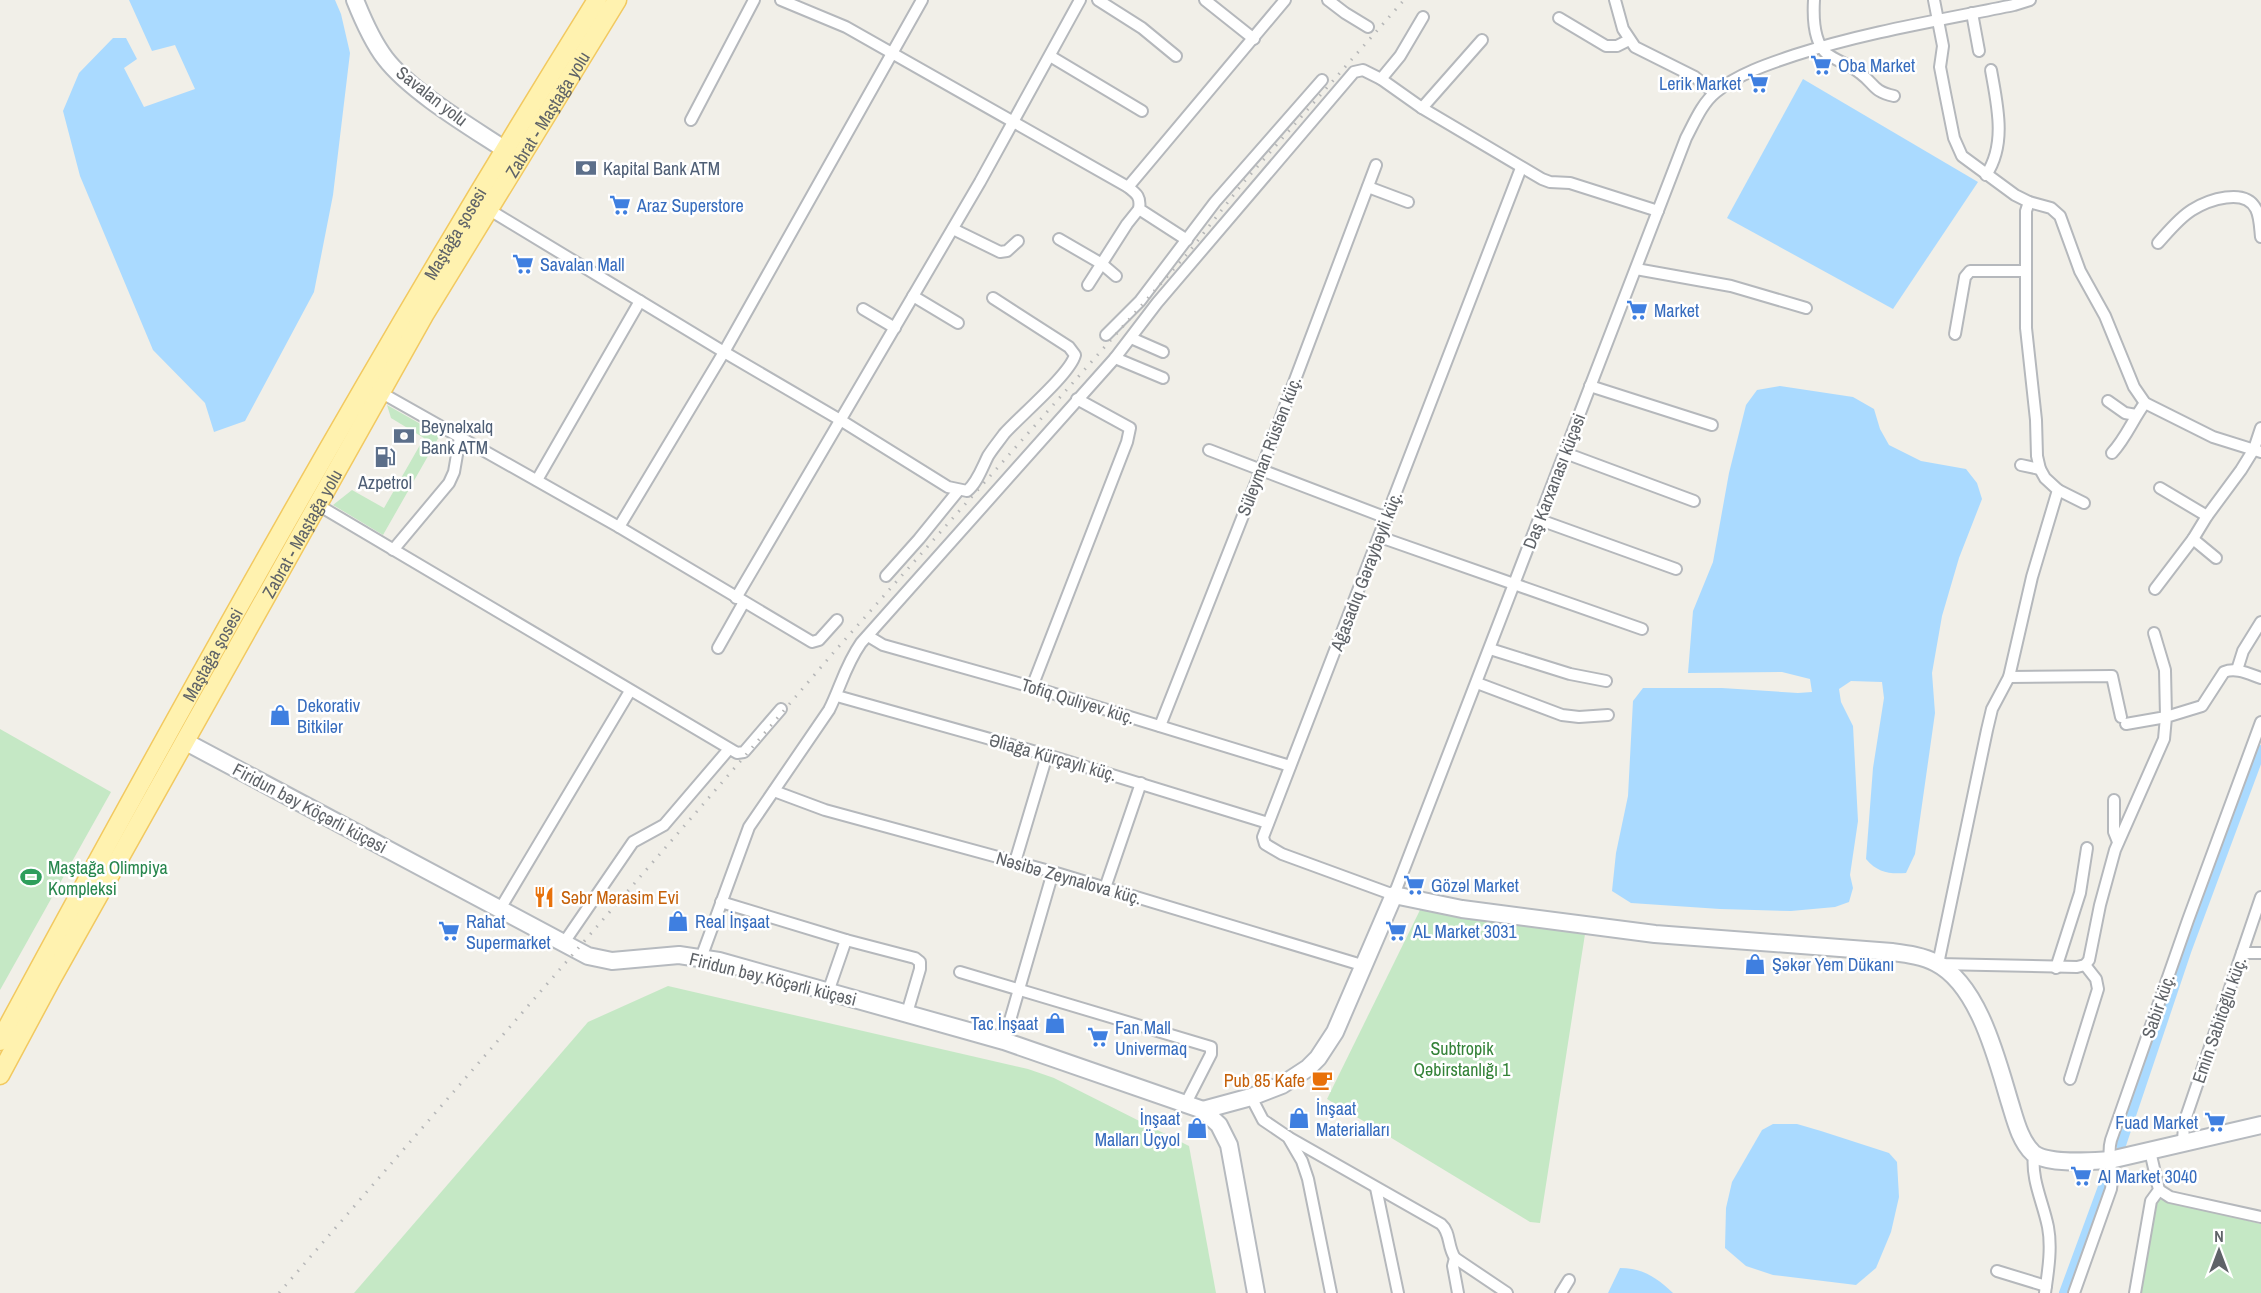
<svg xmlns="http://www.w3.org/2000/svg" width="2261" height="1293" font-family="'Archivo Narrow',sans-serif">
  <style>
    .green { fill: #c5e8c5 }
    .water { fill: #aadaff }
    .lines { fill: none; stroke-linecap: round; stroke-linejoin: round }
    .canal { stroke: #aadaff; stroke-width: 10 }
    .street-casing { stroke: #b5b8bc; stroke-width: 14 }
    .secondary-casing { stroke: #b6babf; stroke-width: 20 }
    .primary-casing { stroke: #f2c960; stroke-width: 21 }
    .street { stroke: #fff; stroke-width: 10 }
    .secondary { stroke: #fff; stroke-width: 16 }
    .primary { stroke: #fff2af; stroke-width: 18 }
    .rail { stroke: #b6b7b8; stroke-width: 3; stroke-dasharray: 1.5 8; stroke-linecap: butt }
    .labels { text-anchor: middle; dominant-baseline: central; stroke-width: 5; stroke-linejoin: round; paint-order: stroke }
    .shop-label { font-size: 18px; fill: #366cbe; stroke: #fff; text-anchor: start }
    .street-label { font-size: 18px; fill: #5f6368; stroke: #fff }
    .service-label { font-size: 18px; fill: #4e5e75; stroke: #fff; text-anchor: start }
    .leisure-label { font-size: 18px; fill: #27864d; stroke: #fff; text-anchor: start }
    .food-label { font-size: 18px; fill: #c56008; stroke: #fff; text-anchor: start }
    .park-label { font-size: 18px; fill: #348238; stroke: #fff }
  </style>
  <rect width="100%" height="100%" fill="#f1efe8"/>
  <g class="green">
    <path d="M 387,405 L 440,435 L 383,535 L 333,505 L 352,490 L 384,508 L 424,438 L 391,418 Z"/>
    <path d="M 0,729 L 111,792 L 0,990 Z"/>
    <path d="M 1420,910 L 1585,934 L 1540,1223 L 1530,1222 L 1327,1099 Z"/>
    <path d="M 668,986 L 1028,1069 L 1054,1078 L 1189,1146 L 1216,1293 L 354,1293 L 588,1022 Z"/>
    <path d="M 2158,1199 L 2261,1224 L 2261,1293 L 2139,1293 Z"/>
  </g>
  <g class="water">
    <path d="M 129,0 L 335,0 L 341,14 L 350,53 L 333,195 L 314,292 L 245,421 L 214,432 L 205,403 L 153,350 L 80,176 L 63,111 L 79,73 L 113,38 L 126,38 L 137,59 L 124,68 L 144,107 L 195,89 L 175,45 L 152,51 Z"/>
    <path d="M 1803,79 L 1978,182 L 1893,309 L 1727,218 Z"/>
    <path d="M 1780,386 L 1853,397 L 1874,409 L 1880,429 L 1889,445 L 1921,461 L 1966,469 L 1977,483 L 1982,499 L 1959,558 L 1942,616 L 1932,673 L 1935,713 L 1915,854 L 1906,873 C 1889,874 1878,873 1866,859 L 1873,768 L 1884,698 L 1882,682 L 1851,681 L 1839,689 L 1841,702 L 1853,726 L 1858,821 L 1850,875 L 1853,888 L 1849,902 L 1835,907 L 1791,911 L 1720,909 L 1631,903 L 1612,891 L 1616,853 L 1628,796 L 1633,701 L 1643,688 L 1722,688 L 1798,693 L 1812,692 L 1810,679 L 1782,672 L 1688,673 L 1693,611 L 1713,562 L 1729,473 L 1746,405 L 1757,390 Z"/>
    <path d="M 1773,1124 L 1797,1124 L 1821,1131 L 1889,1153 L 1897,1162 L 1899,1197 L 1891,1232 L 1876,1268 L 1856,1285 L 1773,1275 L 1746,1266 L 1725,1248 L 1726,1208 L 1732,1182 L 1762,1130 Z"/>
    <path d="M 1620,1268 C 1643,1268 1657,1278 1673,1293 L 1608,1293 Z"/>
  </g>
  <g class="lines">
    <g class="canal">
      <path d="M 2121,1145 L 2187,949 L 2261,750"/>
      <path d="M 2064,1293 L 2107,1176"/>
    </g>
    <defs>
      <g id="street">
        <path d="M 781,0 L 846,27 L 1128,187 C 1137,194 1141,197 1139,209 L 1187,240"/>
        <path d="M 1098,0 L 1142,28 L 1176,56"/>
        <path d="M 1205,0 L 1254,39"/>
        <path d="M 1328,0 L 1345,13 L 1368,27"/>
        <path d="M 1615,0 L 1623,29 L 1635,47 L 1695,77 L 1714,93"/>
        <path d="M 1814,0 C 1813,17 1813,42 1827,54 C 1837,61 1850,65 1860,73 C 1875,84 1872,91 1894,96"/>
        <path d="M 1934,0 L 1943,46 L 1940,67 L 1945,93 L 1954,138 L 1962,156 L 2015,195 L 2029,202 L 2051,208 L 2060,216 L 2080,271 L 2105,316 L 2134,387 L 2145,403 L 2213,437 L 2261,452"/>
        <path d="M 1972,13 L 1979,51"/>
        <path d="M 1559,18 L 1606,46 L 1617,46 L 1629,40"/>
        <path d="M 1050,56 L 1142,111"/>
        <path d="M 1381,79 L 1422,108 L 1542,179 L 1550,182 L 1570,183 L 1658,211"/>
        <path d="M 1422,108 L 1482,40"/>
        <path d="M 691,120 L 754,0"/>
        <path d="M 1521,168 L 1263,837 L 1265,844 L 1282,854 L 1394,895 L 1686,138 C 1694,123 1702,103 1716,92 C 1738,74 1768,64 1795,55 C 1866,32 1941,20 2014,5 L 2030,0"/>
        <path d="M 1986,175 C 2007,144 1997,104 1991,70"/>
        <path d="M 1128,187 L 1285,0"/>
        <path d="M 1368,187 L 1408,202"/>
        <path d="M 2029,202 L 2026,211 L 2026,328 L 2036,420 L 2037,456 L 2040,469 L 2045,478 L 2058,490 L 2032,577 L 2009,677 L 1992,709 L 1987,730 L 1938,964 L 2077,967 L 2085,965 L 2089,960 L 2100,905 L 2115,850 L 2164,739 L 2166,717 L 2202,706 L 2224,672 C 2236,667 2249,674 2261,678"/>
        <path d="M 488,209 L 724,352 L 842,421 L 948,487 L 967,491 C 977,483 982,468 988,456 C 993,448 999,441 1004,434 C 1020,416 1070,374 1075,355 L 1069,347 L 993,298"/>
        <path d="M 953,229 L 1000,252 L 1007,251 L 1018,241"/>
        <path d="M 1059,239 L 1102,264 L 1116,276"/>
        <path d="M 2158,243 C 2168,232 2179,218 2192,210 C 2208,200 2245,187 2256,209 C 2260,217 2260,228 2261,237"/>
        <path d="M 1636,269 L 1731,286 L 1806,308"/>
        <path d="M 1088,285 L 1127,224 L 1139,209"/>
        <path d="M 913,296 L 958,323"/>
        <path d="M 863,309 L 895,328"/>
        <path d="M 1955,334 L 1965,277 L 1970,271 L 2025,271"/>
        <path d="M 1106,335 L 1140,301 L 1215,202 L 1322,80"/>
        <path d="M 1131,338 L 1163,352"/>
        <path d="M 1115,358 L 1163,378"/>
        <path d="M 1590,386 L 1712,425"/>
        <path d="M 380,392 L 619,527 L 812,642 L 819,640 L 837,620"/>
        <path d="M 2108,401 L 2125,413 L 2136,415"/>
        <path d="M 1209,450 L 1387,518"/>
        <path d="M 1565,453 L 1694,501"/>
        <path d="M 2112,453 C 2126,438 2133,419 2145,403"/>
        <path d="M 2021,465 L 2040,469"/>
        <path d="M 537,480 L 640,301"/>
        <path d="M 2160,488 L 2207,516"/>
        <path d="M 2058,490 L 2084,503"/>
        <path d="M 318,505 L 737,753 L 744,752 L 781,709"/>
        <path d="M 1540,520 L 1676,569"/>
        <path d="M 619,527 L 724,352 L 922,0"/>
        <path d="M 1380,537 L 1642,629"/>
        <path d="M 2193,539 L 2216,558"/>
        <path d="M 393,550 L 449,483 L 454,472 L 460,437"/>
        <path d="M 886,576 L 919,539 L 958,491"/>
        <path d="M 2155,589 L 2193,539 L 2207,516 L 2241,470 L 2254,449 L 2261,428"/>
        <path d="M 736,598 L 980,182 L 1080,0"/>
        <path d="M 868,636 L 883,645 L 1032,687 L 1290,766"/>
        <path d="M 718,648 L 744,602"/>
        <path d="M 1490,649 L 1570,674 L 1606,681"/>
        <path d="M 2237,670 L 2243,651 L 2261,622"/>
        <path d="M 2009,677 L 2112,676 L 2121,717"/>
        <path d="M 1477,683 L 1562,715 L 1579,717 L 1608,715"/>
        <path d="M 1032,687 L 1127,442 L 1130,428 L 1077,399"/>
        <path d="M 837,696 L 1047,755 L 1268,823"/>
        <path d="M 2126,724 L 2166,717 L 2165,670 L 2154,633"/>
        <path d="M 1160,726 L 1261,470 L 1376,165"/>
        <path d="M 774,791 L 825,810 L 1053,872 L 1365,966"/>
        <path d="M 2114,800 L 2114,832 L 2118,842"/>
        <path d="M 1015,862 L 1047,755"/>
        <path d="M 1105,888 L 1141,783"/>
        <path d="M 721,902 L 846,940 L 915,958 L 920,962 L 920,969 L 907,1013"/>
        <path d="M 500,909 L 630,691"/>
        <path d="M 563,944 L 633,842 L 664,825 L 729,749"/>
        <path d="M 2242,953 L 2261,953"/>
        <path d="M 701,958 L 749,827 L 829,710 C 841,686 845,666 861,643 L 1115,358 L 1157,303 L 1354,72 L 1363,70 L 1381,79 L 1400,56 L 1423,17"/>
        <path d="M 2056,968 L 2080,893 L 2087,848"/>
        <path d="M 960,972 L 1211,1047 L 1211,1054 L 1186,1103"/>
        <path d="M 828,992 L 846,940"/>
        <path d="M 1004,1041 L 1053,872"/>
        <path d="M 2070,1079 L 2098,989 L 2096,979 L 2085,965"/>
        <path d="M 1251,1097 L 1263,1120 L 1288,1137 L 1302,1161 L 1308,1179 L 1331,1293"/>
        <path d="M 1288,1137 L 1441,1224 C 1451,1233 1447,1246 1455,1258 L 1507,1293"/>
        <path d="M 2183,1143 L 2184,1123 L 2261,897"/>
        <path d="M 2034,1154 C 2031,1180 2043,1202 2048,1227 C 2052,1248 2048,1272 2045,1293"/>
        <path d="M 1376,1188 L 1398,1293"/>
        <path d="M 2159,1190 L 2170,1197 L 2261,1217"/>
        <path d="M 1455,1258 L 1453,1266 L 1458,1293"/>
        <path d="M 1997,1271 L 2046,1286"/>
        <path d="M 1561,1293 L 1569,1280"/>
        <path d="M 2074,1293 L 2111,1189 C 2114,1172 2106,1157 2111,1140 L 2188,920 L 2261,722"/>
        <path d="M 2135,1293 L 2151,1201 L 2159,1190 L 2150,1151"/>
      </g>
      <g id="secondary">
        <path d="M 355,0 C 363,20 372,41 385,58 C 410,91 469,126 504,149"/>
        <path d="M 186,742 L 588,956 L 612,961 L 679,955 L 719,961 L 1004,1041 L 1203,1110 L 1219,1125 L 1229,1145 L 1256,1293"/>
        <path d="M 1203,1110 L 1251,1097 L 1282,1085 L 1308,1068 L 1318,1058 L 1335,1032 L 1394,895 L 1462,909 L 1655,934 L 1892,952 C 1907,954 1923,956 1936,963 C 1979,985 1997,1060 2010,1103 C 2015,1119 2020,1141 2033,1153 C 2048,1165 2091,1161 2110,1160 L 2261,1125"/>
      </g>
      <g id="primary">
        <path id="s1" d="M 0,1041 C 190,689 385,339 597,0"/>
        <path id="s2" d="M 0,1075 L 51,980 L 424,315 L 617,0"/>
      </g>
    </defs>
    <use href="#street" class="street-casing"/>
    <use href="#secondary" class="secondary-casing"/>
    <use href="#primary" class="primary-casing"/>
    <use href="#street" class="street"/>
    <use href="#secondary" class="secondary"/>
    <use href="#primary" class="primary"/>
    <path class="rail" d="M 279,1293 L 738,764 L 834,652 L 1188,253 L 1243,183 L 1404,0"/>
  </g>
  <defs>
    <symbol id="supermarket-bare" viewBox="-9 -9 18 18"><path d="M-6-5.5h2.5l.6 2H6L4.5 2H-2.5L-4.4-4H-6ZM-1.5 3.2a1.3 1.3 0 1 0 .1 0ZM3 3.2a1.3 1.3 0 1 0 .1 0Z" fill="#3f7fe0" stroke="#fff" stroke-width="2.5" paint-order="stroke"/></symbol>
    <symbol id="bank-bare" viewBox="-9 -9 18 18"><path d="M-6-4H6V4H-6ZM0-2.3a2.3 2.3 0 1 0 0 4.6a2.3 2.3 0 1 0 0-4.6Z" fill="#5c6f8a" stroke="#fff" stroke-width="2.5" paint-order="stroke"/></symbol>
    <symbol id="fuel-bare" viewBox="-9 -9 18 18"><path d="M-5.5-6h7V0h2V4h1.3V-2.5L3-4.5l.8-.8L6-3V5H2.5V1h-1V6h-7ZM-4.2-4.7v3.2H.2V-4.7Z" fill="#5c6f8a" stroke="#fff" stroke-width="2.5" paint-order="stroke"/></symbol>
    <symbol id="shop-bare" viewBox="-9 -9 18 18"><path d="M-5-2.5h2.3a2.7 3.5 0 0 1 5.4 0H5L5.5 6h-11ZM-1.5-2.5h3a1.5 2.3 0 0 0-3 0Z" fill="#3f7fe0" stroke="#fff" stroke-width="2.5" paint-order="stroke"/></symbol>
    <symbol id="stadium-bare" viewBox="-9 -9 18 18"><path d="M0-5a6.5 5 0 1 0 0 10a6.5 5 0 1 0 0-10ZM-3.5-1.8h7v3.6h-7Z" fill="#2e9e5b" stroke="#fff" stroke-width="2.5" paint-order="stroke"/></symbol>
    <symbol id="restaurant-bare" viewBox="-9 -9 18 18"><path d="M-5-6h1v4h1v-4h1v4h1v-4h1v5L-1.5 .5V6h-2V.5L-5-1ZM5-6V6H3V1.5H1.5Q1.5-4 5-6Z" fill="#e8710a" stroke="#fff" stroke-width="2.5" paint-order="stroke"/></symbol>
    <symbol id="cafe-bare" viewBox="-9 -9 18 18"><path d="M-5.5-4.5H6V0H3Q3 3.5 0 3.5H-2.5Q-5.5 3.5-5.5 0ZM3-3.2v2h1.7v-2ZM-6 4.5H4V6H-6Z" fill="#e8710a" stroke="#fff" stroke-width="2.5" paint-order="stroke"/></symbol>
  </defs>
  <g fill-rule="evenodd">
    <use href="#supermarket-bare" x="1806" y="50" width="30" height="30"/>
    <use href="#supermarket-bare" x="1743" y="68" width="30" height="30"/>
    <use href="#bank-bare" x="571" y="153" width="30" height="30"/>
    <use href="#supermarket-bare" x="605" y="190" width="30" height="30"/>
    <use href="#supermarket-bare" x="508" y="249" width="30" height="30"/>
    <use href="#supermarket-bare" x="1622" y="295" width="30" height="30"/>
    <use href="#bank-bare" x="389" y="421" width="30" height="30"/>
    <use href="#fuel-bare" x="370" y="442" width="30" height="30"/>
    <use href="#shop-bare" x="265" y="700" width="30" height="30"/>
    <use href="#stadium-bare" x="16" y="862" width="30" height="30"/>
    <use href="#supermarket-bare" x="1399" y="870" width="30" height="30"/>
    <use href="#restaurant-bare" x="529" y="882" width="30" height="30"/>
    <use href="#shop-bare" x="663" y="906" width="30" height="30"/>
    <use href="#supermarket-bare" x="434" y="916" width="30" height="30"/>
    <use href="#supermarket-bare" x="1381" y="916" width="30" height="30"/>
    <use href="#shop-bare" x="1740" y="949" width="30" height="30"/>
    <use href="#shop-bare" x="1040" y="1008" width="30" height="30"/>
    <use href="#supermarket-bare" x="1083" y="1022" width="30" height="30"/>
    <use href="#cafe-bare" x="1307" y="1065" width="30" height="30"/>
    <use href="#shop-bare" x="1284" y="1103" width="30" height="30"/>
    <use href="#supermarket-bare" x="2200" y="1107" width="30" height="30"/>
    <use href="#shop-bare" x="1182" y="1113" width="30" height="30"/>
    <use href="#supermarket-bare" x="2066" y="1161" width="30" height="30"/>
  </g>
  <g class="labels">
    <g class="shop-label">
      <text x="1838" y="65">Oba Market</text>
      <text x="1741" y="83" text-anchor="end">Lerik Market</text>
      <text x="637" y="205">Araz Superstore</text>
      <text x="540" y="264">Savalan Mall</text>
      <text x="1654" y="310">Market</text>
      <text x="297" y="705">Dekorativ<tspan x="297" dy="21">Bitkilər</tspan></text>
      <text x="1431" y="885">Gözəl Market</text>
      <text x="466" y="921">Rahat<tspan x="466" dy="21">Supermarket</tspan></text>
      <text x="695" y="921">Real İnşaat</text>
      <text x="1413" y="931">AL Market 3031</text>
      <text x="1772" y="964">Şəkər Yem Dükanı</text>
      <text x="1038" y="1023" text-anchor="end">Tac İnşaat</text>
      <text x="1115" y="1027">Fan Mall<tspan x="1115" dy="21">Univermaq</tspan></text>
      <text x="1316" y="1108">İnşaat<tspan x="1316" dy="21">Materialları</tspan></text>
      <text x="1180" y="1118" text-anchor="end">İnşaat<tspan x="1180" dy="21">Malları Üçyol</tspan></text>
      <text x="2198" y="1122" text-anchor="end">Fuad Market</text>
      <text x="2098" y="1176">Al Market 3040</text>
    </g>
    <g class="street-label">
      <text transform="translate(432 96) rotate(38)">Savalan yolu</text>
      <text stroke="none"><textPath href="#s2" startOffset="1106">Zabrat - Maştağa yolu</textPath></text>
      <text stroke="none"><textPath href="#s1" startOffset="927">Maştağa şosesi</textPath></text>
      <text transform="translate(1269 446) rotate(-69)">Süleyman Rüstən küç.</text>
      <text transform="translate(1554 481) rotate(-69)">Daş Karxanası küçəsi</text>
      <text stroke="none"><textPath href="#s2" startOffset="620">Zabrat - Maştağa yolu</textPath></text>
      <text transform="translate(1366 571) rotate(-69)">Ağasadıq Gəraybəyli küç.</text>
      <text stroke="none"><textPath href="#s1" startOffset="441">Maştağa şosesi</textPath></text>
      <text transform="translate(1078 701) rotate(17)">Tofiq Quliyev küç.</text>
      <text transform="translate(1053 757) rotate(16)">Əliağa Kürçaylı küç.</text>
      <text transform="translate(310 808) rotate(28)">Firidun bəy Köçərli küçəsi</text>
      <text transform="translate(1069 878) rotate(16)">Nəsibə Zeynalova küç.</text>
      <text transform="translate(773 979) rotate(14)">Firidun bəy Köçərli küçəsi</text>
      <text transform="translate(2158 1006) rotate(-71)">Sabir küç.</text>
      <text transform="translate(2219 1020) rotate(-71)">Emin Sabitoğlu küç.</text>
    </g>
    <g class="service-label">
      <text x="603" y="168">Kapital Bank ATM</text>
      <text x="421" y="426">Beynəlxalq<tspan x="421" dy="21">Bank ATM</tspan></text>
      <text x="385" y="482" text-anchor="middle">Azpetrol</text>
    </g>
    <g class="leisure-label">
      <text x="48" y="867">Maştağa Olimpiya<tspan x="48" dy="21">Kompleksi</tspan></text>
    </g>
    <g class="food-label">
      <text x="561" y="897">Səbr Mərasim Evi</text>
      <text x="1305" y="1080" text-anchor="end">Pub 85 Kafe</text>
    </g>
    <g class="park-label">
      <text x="1462" y="1048">Subtropik<tspan x="1462" dy="21">Qəbirstanlığı 1</tspan></text>
    </g>
  </g>
  <g transform="translate(2219 1251)" stroke="#ffffff" stroke-width="4.5" paint-order="stroke">
  <path d="M0-4.5L10 22L0 15L-10 22Z" fill="#5f6368"/>
  <text y="-9" font-size="16" font-weight="bold" text-anchor="middle" fill="#5f6368">N</text>
  </g>
</svg>
